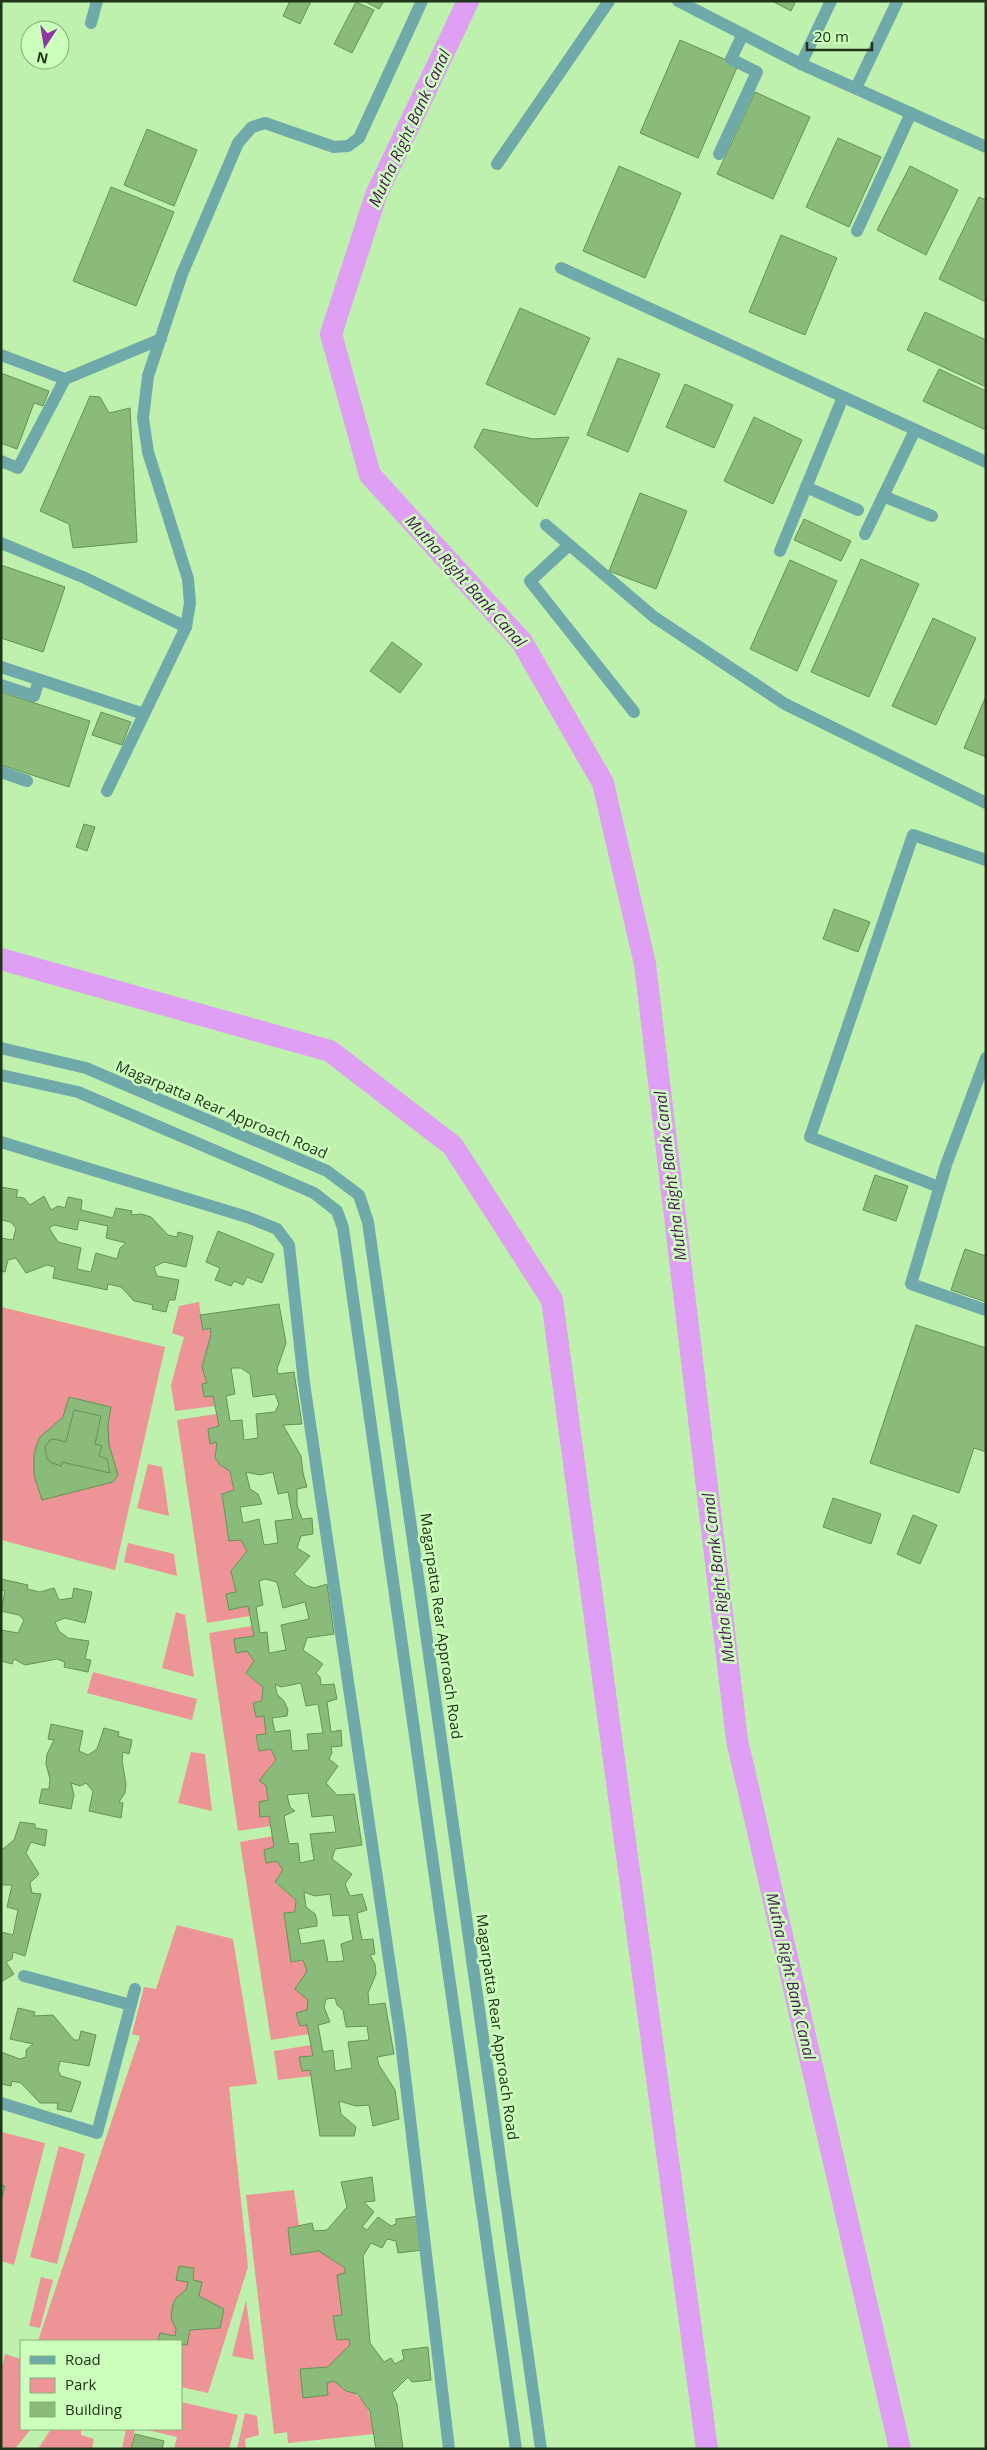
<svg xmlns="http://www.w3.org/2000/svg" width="987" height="2450" font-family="'Open Sans',sans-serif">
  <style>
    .green { fill: #ed9496 }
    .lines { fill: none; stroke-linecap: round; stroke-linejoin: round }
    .canal { stroke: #df9ff2; stroke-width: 22 }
    .building { fill: #8bbb7b; stroke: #649355; fill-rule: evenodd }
    .minor { stroke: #6fa9aa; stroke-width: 12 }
    .labels { text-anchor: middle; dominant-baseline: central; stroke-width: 5; stroke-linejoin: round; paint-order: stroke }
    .street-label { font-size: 15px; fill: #20341a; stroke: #cbffbb }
    .water-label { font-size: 16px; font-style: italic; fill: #4c115b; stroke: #cbffbb }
  </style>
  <rect width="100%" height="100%" fill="#bff1ae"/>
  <g class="green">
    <path d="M 199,1302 L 203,1330 L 210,1328 C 214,1353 196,1354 207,1383 L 202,1385 L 204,1397 L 213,1396 L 215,1406 L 175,1411 L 171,1385 L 184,1337 L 172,1333 L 179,1306 Z"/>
    <path d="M 1,1307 L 165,1347 L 115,1570 L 1,1540 Z"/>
    <path d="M 216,1414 L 219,1426 L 210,1444 L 217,1442 L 215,1458 L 220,1465 L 230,1471 L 234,1490 L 222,1494 L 229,1541 L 241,1540 L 247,1551 L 231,1571 L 236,1592 L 227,1594 L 229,1610 L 248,1606 L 250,1616 L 207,1623 L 177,1420 Z"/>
    <path d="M 148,1464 L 162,1467 L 169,1516 L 137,1508 Z"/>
    <path d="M 128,1543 L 174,1554 L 177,1576 L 124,1562 Z"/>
    <path d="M 176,1612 L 185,1615 L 194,1677 L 162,1668 Z"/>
    <path d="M 252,1626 L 254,1636 L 234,1639 L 236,1652 L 247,1651 L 254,1661 L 246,1674 L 263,1687 L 262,1701 L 253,1703 L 256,1717 L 264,1716 L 266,1734 L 256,1735 L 258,1750 L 271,1749 L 276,1760 L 260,1781 L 266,1785 L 268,1799 L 259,1803 L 260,1817 L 269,1816 L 271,1826 L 238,1831 L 209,1633 Z"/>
    <path d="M 93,1672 L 197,1699 L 192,1720 L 87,1693 Z"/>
    <path d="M 191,1752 L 205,1754 L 212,1811 L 178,1803 Z"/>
    <path d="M 273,1836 L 274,1847 L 264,1850 L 266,1863 L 277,1861 L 283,1870 L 275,1883 L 296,1900 L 295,1912 L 284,1913 L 291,1962 L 303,1960 L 307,1971 L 295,1989 L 308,2000 L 307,2010 L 296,2014 L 300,2026 L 307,2025 L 309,2034 L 271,2040 L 240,1842 Z"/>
    <path d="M 177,1925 L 233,1939 L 257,2084 L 229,2087 L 248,2267 L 208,2393 L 181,2387 L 181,2341 L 38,2341 L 140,2036 L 132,2034 L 144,1987 L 156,1989 Z"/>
    <path d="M 311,2045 L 313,2056 L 300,2058 L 302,2071 L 310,2070 L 311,2076 L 278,2080 L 274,2051 Z"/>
    <path d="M 1,2132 L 45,2143 L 14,2265 L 1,2261 L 1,2201 L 5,2186 L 1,2185 Z"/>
    <path d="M 59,2146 L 85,2154 L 57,2264 L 30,2257 Z"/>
    <path d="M 294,2190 L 299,2226 L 288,2228 L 291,2255 L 319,2251 L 345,2268 L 345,2273 L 337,2275 L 342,2315 L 350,2345 L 328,2367 L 300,2369 L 303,2398 L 328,2395 L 327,2383 L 334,2381 C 363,2396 368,2401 374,2434 L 288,2443 L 287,2432 L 274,2434 L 246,2195 Z"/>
    <path d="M 41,2277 L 53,2280 L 40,2328 L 29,2326 Z"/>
    <path d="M 246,2300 L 254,2360 L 232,2356 Z"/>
    <path d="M 5,2354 L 21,2359 L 21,2429 L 31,2429 L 15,2449 L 1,2449 L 1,2371 Z"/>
    <path d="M 181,2402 L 238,2415 L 229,2449 L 174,2449 L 177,2437 L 143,2429 L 181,2429 Z"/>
    <path d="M 245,2413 L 257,2416 L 259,2435 L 245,2439 L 246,2449 L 237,2449 Z"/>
    <path d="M 51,2429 L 81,2429 L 81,2435 L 94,2439 L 92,2449 L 38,2449 Z"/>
    <path d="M 126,2429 L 135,2429 L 131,2449 L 122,2449 Z"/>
  </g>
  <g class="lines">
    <g class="canal">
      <path d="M 468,1 L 376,195 L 331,334 L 370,475 L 522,642 L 603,783 L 645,964 L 737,1740 L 900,2449"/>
      <path d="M 1,959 L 330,1051 L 453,1146 L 552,1300 L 707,2449"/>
    </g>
  </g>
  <g class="building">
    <path d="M 290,1 L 311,1 L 300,24 L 283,16 Z"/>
    <path d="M 364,1 L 384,1 L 379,9 Z"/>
    <path d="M 772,1 L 796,1 L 791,11 Z"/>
    <path d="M 356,2 L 374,10 L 352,53 L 334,44 Z"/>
    <path d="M 680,40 L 738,65 L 698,158 L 640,133 Z"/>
    <path d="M 755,92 L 810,117 L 773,199 L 717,174 Z"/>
    <path d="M 147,129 L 197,150 L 174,206 L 124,185 Z"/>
    <path d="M 838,138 L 881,157 L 849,227 L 806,207 Z"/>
    <path d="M 619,166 L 681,193 L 645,278 L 583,251 Z"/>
    <path d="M 910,166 L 958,190 L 926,255 L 877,230 Z"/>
    <path d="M 111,187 L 174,212 L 136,306 L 73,281 Z"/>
    <path d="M 979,197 L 986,200 L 986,302 L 939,279 Z"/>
    <path d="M 781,235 L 837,258 L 805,335 L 749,312 Z"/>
    <path d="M 520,308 L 590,338 L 555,415 L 486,384 Z"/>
    <path d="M 925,312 L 986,340 L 986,387 L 907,350 Z"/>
    <path d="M 618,358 L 660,374 L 628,452 L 587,435 Z"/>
    <path d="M 939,369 L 986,391 L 986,430 L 923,401 Z"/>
    <path d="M 1,373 L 49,391 L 43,406 L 34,403 L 17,449 L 1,443 Z"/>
    <path d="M 685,384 L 733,405 L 714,448 L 666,427 Z"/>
    <path d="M 90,396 L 100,397 L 109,413 L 130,408 L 137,542 L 73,548 L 69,524 L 40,511 Z"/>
    <path d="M 754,417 L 802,440 L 773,504 L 724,481 Z"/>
    <path d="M 483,429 L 533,439 L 569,437 L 537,507 L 474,447 Z"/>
    <path d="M 640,493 L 687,511 L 656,589 L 609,571 Z"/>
    <path d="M 804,519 L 851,541 L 841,561 L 794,540 Z"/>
    <path d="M 861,559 L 919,584 L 869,697 L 811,672 Z"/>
    <path d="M 790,560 L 837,581 L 797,671 L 750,649 Z"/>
    <path d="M 1,565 L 65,587 L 43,652 L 1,638 Z"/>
    <path d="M 933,618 L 976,638 L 936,725 L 892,706 Z"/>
    <path d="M 392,642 L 422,664 L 400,693 L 370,671 Z"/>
    <path d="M 1,692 L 90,721 L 69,787 L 1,765 Z"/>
    <path d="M 986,696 L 986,757 L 964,748 Z"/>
    <path d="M 101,712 L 131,722 L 122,745 L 92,735 Z"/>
    <path d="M 84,824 L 95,827 L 87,851 L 76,847 Z"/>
    <path d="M 834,909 L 870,922 L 858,952 L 823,939 Z"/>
    <path d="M 875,1175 L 908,1186 L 896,1221 L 863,1210 Z"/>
    <path d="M 1,1187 L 18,1190 L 16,1197 L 24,1198 L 30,1205 L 44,1196 L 51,1210 L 58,1206 L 65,1208 L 68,1197 L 82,1200 L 81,1210 L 113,1218 L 116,1208 L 132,1211 L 131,1215 L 141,1214 L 151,1217 L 168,1235 L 177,1237 L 178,1232 L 193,1236 L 186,1267 L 164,1262 L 154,1267 L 157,1276 L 179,1280 L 175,1300 L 169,1300 L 166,1312 L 152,1309 L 153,1305 L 134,1301 L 121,1287 L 108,1284 L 107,1290 L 53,1278 L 55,1267 L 47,1265 L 26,1273 L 16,1258 L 8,1260 L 5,1272 L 1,1271 L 1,1238 L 13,1240 L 16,1228 L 11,1222 L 1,1220 ZM 79,1220 L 108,1226 L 106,1238 L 126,1243 L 120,1248 L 117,1259 L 96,1253 L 91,1272 L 77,1269 L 81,1248 L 58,1242 L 49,1228 L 54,1225 L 77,1230 Z"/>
    <path d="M 218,1231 L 274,1254 L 262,1283 L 247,1277 L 243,1285 L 234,1281 L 231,1286 L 215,1280 L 220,1268 L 206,1262 Z"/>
    <path d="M 965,1249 L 986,1256 L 986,1302 L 951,1290 Z"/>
    <path d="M 279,1304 L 286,1343 L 277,1369 L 278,1374 L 294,1372 L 302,1424 L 283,1425 L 301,1456 L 303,1473 L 307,1487 L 297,1489 L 297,1505 L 302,1519 L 312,1518 L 313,1534 L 301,1536 L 297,1548 L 310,1556 L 294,1574 L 306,1585 L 314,1588 L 327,1584 L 334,1634 L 307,1638 L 303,1650 L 323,1664 L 316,1673 L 320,1677 L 321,1685 L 334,1684 L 337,1699 L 327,1702 L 331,1732 L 341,1730 L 342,1746 L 331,1747 L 332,1753 L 329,1759 L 338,1766 L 326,1783 L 337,1795 L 354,1794 L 362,1845 L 335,1849 L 332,1859 L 352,1874 L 345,1884 L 350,1896 L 362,1894 L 367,1910 L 357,1913 L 362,1940 L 373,1939 L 375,1954 L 370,1955 L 375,1964 L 376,1974 L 368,1993 L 369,2005 L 385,2003 L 394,2054 L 377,2057 L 379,2065 L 395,2090 L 399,2119 L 373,2126 L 369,2105 L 356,2106 L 339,2101 L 341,2114 L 356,2127 L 354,2136 L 320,2136 L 310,2070 L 302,2071 L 299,2057 L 313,2056 L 307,2025 L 300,2026 L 296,2013 L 307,2010 L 308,2000 L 295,1989 L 307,1971 L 303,1960 L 291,1962 L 284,1913 L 295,1912 L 296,1900 L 275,1882 L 283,1870 L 277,1861 L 266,1863 L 264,1850 L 274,1847 L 269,1816 L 260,1817 L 259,1802 L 268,1800 L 266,1785 L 259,1781 L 276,1760 L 271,1749 L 259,1751 L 256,1735 L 266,1734 L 264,1716 L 256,1717 L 253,1703 L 262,1701 L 263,1687 L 246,1673 L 254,1661 L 247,1651 L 236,1653 L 234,1639 L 254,1636 L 248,1606 L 229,1610 L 226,1594 L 236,1592 L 231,1571 L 247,1551 L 241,1540 L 229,1541 L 222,1494 L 234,1490 L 230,1471 L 220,1465 L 215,1458 L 217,1442 L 210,1444 L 208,1429 L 219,1426 L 213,1396 L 204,1397 L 202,1384 L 207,1383 L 202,1367 L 211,1334 L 210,1328 L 203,1330 L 200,1315 ZM 231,1368 L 241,1368 L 250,1374 L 253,1397 L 275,1394 L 279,1404 L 275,1412 L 256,1414 L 258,1438 L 244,1440 L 242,1420 L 230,1421 L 226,1396 L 235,1394 ZM 246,1472 L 260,1475 L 273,1472 L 278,1494 L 288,1492 L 293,1519 L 275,1521 L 278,1543 L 264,1545 L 259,1519 L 243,1523 L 240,1507 L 262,1504 L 258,1494 L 250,1489 ZM 265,1579 L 277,1582 L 283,1608 L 305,1602 L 309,1619 L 281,1625 L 286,1650 L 269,1653 L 267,1632 L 260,1633 L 256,1607 L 263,1605 L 259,1581 ZM 301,1683 L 306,1706 L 318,1704 L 323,1733 L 307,1734 L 309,1750 L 292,1751 L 290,1730 L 275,1732 L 272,1718 L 287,1716 L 288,1710 L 284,1701 L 277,1694 L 275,1684 L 281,1687 ZM 308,1793 L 312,1817 L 333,1815 L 336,1832 L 310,1834 L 314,1860 L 300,1863 L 298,1843 L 289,1844 L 284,1816 L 295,1811 L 290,1807 L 287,1795 ZM 304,1892 L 315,1896 L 330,1894 L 333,1916 L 349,1915 L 353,1940 L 341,1944 L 344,1961 L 328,1962 L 324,1940 L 301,1944 L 298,1929 L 317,1926 L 317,1920 L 315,1914 L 306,1907 ZM 335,1998 L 337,2005 L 343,2010 L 346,2027 L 367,2026 L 369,2040 L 348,2042 L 352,2068 L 335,2071 L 333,2050 L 323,2052 L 318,2025 L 330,2022 L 324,2007 L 326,1999 Z"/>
    <path d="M 916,1325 L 986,1348 L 986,1452 L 974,1448 L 959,1493 L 870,1463 Z"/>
    <path d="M 69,1397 L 111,1407 L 108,1425 L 109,1445 L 118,1475 L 113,1482 L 42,1500 L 34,1475 L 34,1454 L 39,1438 L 63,1417 Z"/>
    <path d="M 74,1410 L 101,1416 L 95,1444 L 102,1446 L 99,1456 L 107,1459 L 110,1473 L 62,1462 L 61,1466 L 52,1463 L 47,1459 L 45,1447 L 49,1441 L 53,1439 L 66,1442 Z"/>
    <path d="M 833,1498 L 881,1514 L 871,1544 L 823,1527 Z"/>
    <path d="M 913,1515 L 937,1525 L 920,1564 L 897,1554 Z"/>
    <path d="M 1,1579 L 28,1585 L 27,1589 L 40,1592 L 54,1588 L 59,1600 L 72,1598 L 74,1588 L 92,1592 L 85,1623 L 65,1618 L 55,1622 L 59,1631 L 68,1638 L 89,1641 L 85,1659 L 91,1660 L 88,1672 L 64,1667 L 65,1662 L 57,1659 L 25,1665 L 14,1659 L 12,1664 L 1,1661 L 1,1630 L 18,1633 L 24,1620 L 19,1615 L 1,1611 L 5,1591 L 1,1590 Z"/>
    <path d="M 51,1724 L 83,1731 L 79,1751 L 88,1755 L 97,1749 L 104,1728 L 119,1732 L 118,1736 L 132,1740 L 129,1754 L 123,1752 L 122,1760 L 126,1784 L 125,1793 L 119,1802 L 123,1803 L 121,1818 L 89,1811 L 93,1791 L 86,1783 L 80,1786 L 71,1783 L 74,1795 L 71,1809 L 39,1803 L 42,1789 L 49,1789 L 50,1779 L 46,1764 L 47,1754 L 54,1740 L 48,1739 Z"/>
    <path d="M 20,1822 L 35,1824 L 35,1828 L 47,1830 L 45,1846 L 31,1842 L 26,1853 L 39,1874 L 30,1883 L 32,1893 L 41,1894 L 25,1956 L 13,1952 L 12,1959 L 6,1962 L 14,1974 L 1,1982 L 1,1932 L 13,1935 L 18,1910 L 7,1907 L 12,1885 L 1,1885 L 1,1847 L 3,1849 L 14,1840 Z"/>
    <path d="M 18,2008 L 35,2012 L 34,2016 L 53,2015 L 74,2040 L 79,2040 L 81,2031 L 96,2035 L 89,2066 L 60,2061 L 58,2070 L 61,2076 L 81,2082 L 71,2112 L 57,2109 L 58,2103 L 40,2103 L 21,2083 L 12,2081 L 11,2086 L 1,2084 L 1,2052 L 20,2059 L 26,2057 L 26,2050 L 33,2044 L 10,2039 Z"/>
    <path d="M 372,2177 L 375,2201 L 364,2202 L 374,2212 L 362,2227 L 367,2230 L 378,2217 L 391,2226 L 396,2224 L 396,2219 L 420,2216 L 422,2250 L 398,2253 L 396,2241 L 387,2239 L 382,2248 L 371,2243 L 363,2256 L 370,2343 L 384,2362 L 391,2358 L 395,2364 L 404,2359 L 402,2350 L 428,2347 L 431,2380 L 412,2382 L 408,2377 L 392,2393 L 397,2404 L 403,2449 L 376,2449 L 370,2412 L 358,2394 L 346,2391 L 334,2381 L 327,2383 L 328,2395 L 303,2398 L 300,2369 L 328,2367 L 350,2345 L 349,2339 L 337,2340 L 333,2316 L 342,2315 L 337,2275 L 345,2273 L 345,2268 L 319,2251 L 291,2255 L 288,2228 L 312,2223 L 314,2231 L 327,2230 L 347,2207 L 341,2182 Z"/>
    <path d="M 1,2185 L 5,2186 L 1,2201 Z"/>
    <path d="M 179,2266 L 194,2268 L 193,2280 L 202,2282 L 199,2296 L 224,2309 L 220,2328 L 190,2330 L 187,2345 L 181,2344 L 181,2341 L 158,2341 L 160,2333 L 175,2336 L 176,2329 L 171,2318 L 173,2304 L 176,2298 L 186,2290 L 188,2282 L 176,2280 Z"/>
    <path d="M 135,2434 L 164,2441 L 162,2449 L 131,2449 Z"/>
  </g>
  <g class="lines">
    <g class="minor">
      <path d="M 678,1 L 801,64 L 986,147"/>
      <path d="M 91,23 L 97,1"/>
      <path d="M 801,64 L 831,1"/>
      <path d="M 856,88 L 897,2"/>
      <path d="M 719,154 L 757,72 L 731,59 L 743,34"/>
      <path d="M 497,164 L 609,1"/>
      <path d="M 857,231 L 911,113"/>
      <path d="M 561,268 L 986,462"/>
      <path d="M 1,355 L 65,379 L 161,339"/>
      <path d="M 1,461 L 18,468 L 65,379"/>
      <path d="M 806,487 L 858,510"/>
      <path d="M 883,496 L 932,516"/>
      <path d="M 546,525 L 654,617 L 785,704 L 986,803"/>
      <path d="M 865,534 L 915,430"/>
      <path d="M 1,543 L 85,578 L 186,627"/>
      <path d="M 569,545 L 530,581 L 634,712"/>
      <path d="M 780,551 L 843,397"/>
      <path d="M 1,667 L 144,714"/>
      <path d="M 1,685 L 34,696 L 39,680"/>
      <path d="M 1,772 L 27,781"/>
      <path d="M 107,791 L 186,627 L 190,603 L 188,579 L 148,452 L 143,418 L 148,376 L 182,274 L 238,143 L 252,127 L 265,123 L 334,147 L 348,146 L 359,138 L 422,1"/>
      <path d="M 1,1048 L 86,1068 L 327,1171 L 359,1195 L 368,1222 L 541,2449"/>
      <path d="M 986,1058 L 946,1165 L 911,1284 L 986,1310"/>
      <path d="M 1,1075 L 78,1092 L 314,1193 L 337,1211 L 343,1228 L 516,2449"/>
      <path d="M 1,1142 L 247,1217 L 277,1229 L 289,1245 L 304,1383 L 400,2034 L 449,2449"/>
      <path d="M 939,1187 L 810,1137 L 913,835 L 986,860"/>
      <path d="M 24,1976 L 131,2005"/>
      <path d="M 1,2103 L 97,2133 L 135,1989"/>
    </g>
  </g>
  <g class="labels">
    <g class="street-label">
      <text transform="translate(222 1109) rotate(23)">Magarpatta Rear Approach Road</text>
      <text transform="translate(442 1626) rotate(82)">Magarpatta Rear Approach Road</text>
      <text transform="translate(498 2027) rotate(82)">Magarpatta Rear Approach Road</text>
    </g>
    <g class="water-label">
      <text transform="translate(409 128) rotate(-65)">Mutha Right Bank Canal</text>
      <text transform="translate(466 581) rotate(48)">Mutha Right Bank Canal</text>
      <text transform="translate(670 1176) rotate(-97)">Mutha Right Bank Canal</text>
      <text transform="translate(718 1578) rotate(-97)">Mutha Right Bank Canal</text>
      <text transform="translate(791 1976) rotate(77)">Mutha Right Bank Canal</text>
    </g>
  </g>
  <rect width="987" height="2450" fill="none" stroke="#20341a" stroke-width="5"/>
  <rect x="20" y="2340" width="162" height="90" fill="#cbffbb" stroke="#87ae7b"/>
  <rect x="30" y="2356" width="25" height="8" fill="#6fa9aa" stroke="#87ae7b"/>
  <text x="65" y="2365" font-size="15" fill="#20341a">Road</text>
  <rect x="30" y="2378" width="25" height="15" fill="#ed9496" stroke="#87ae7b"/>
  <text x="65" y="2390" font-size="15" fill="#20341a">Park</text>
  <rect x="30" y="2402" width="25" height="15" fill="#8bbb7b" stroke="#87ae7b"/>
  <text x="65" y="2415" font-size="15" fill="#20341a">Building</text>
  <g transform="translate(45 45) rotate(192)"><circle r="24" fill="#cbffbb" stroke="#87ae7b"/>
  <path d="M0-4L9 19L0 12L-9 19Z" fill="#8c37a4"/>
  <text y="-8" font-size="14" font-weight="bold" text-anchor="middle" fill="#20341a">N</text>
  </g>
  <path d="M807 42v8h65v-8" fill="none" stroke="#20341a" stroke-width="2.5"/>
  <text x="814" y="42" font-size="15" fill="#20341a" stroke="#cbffbb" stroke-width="4" paint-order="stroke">20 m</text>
</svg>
